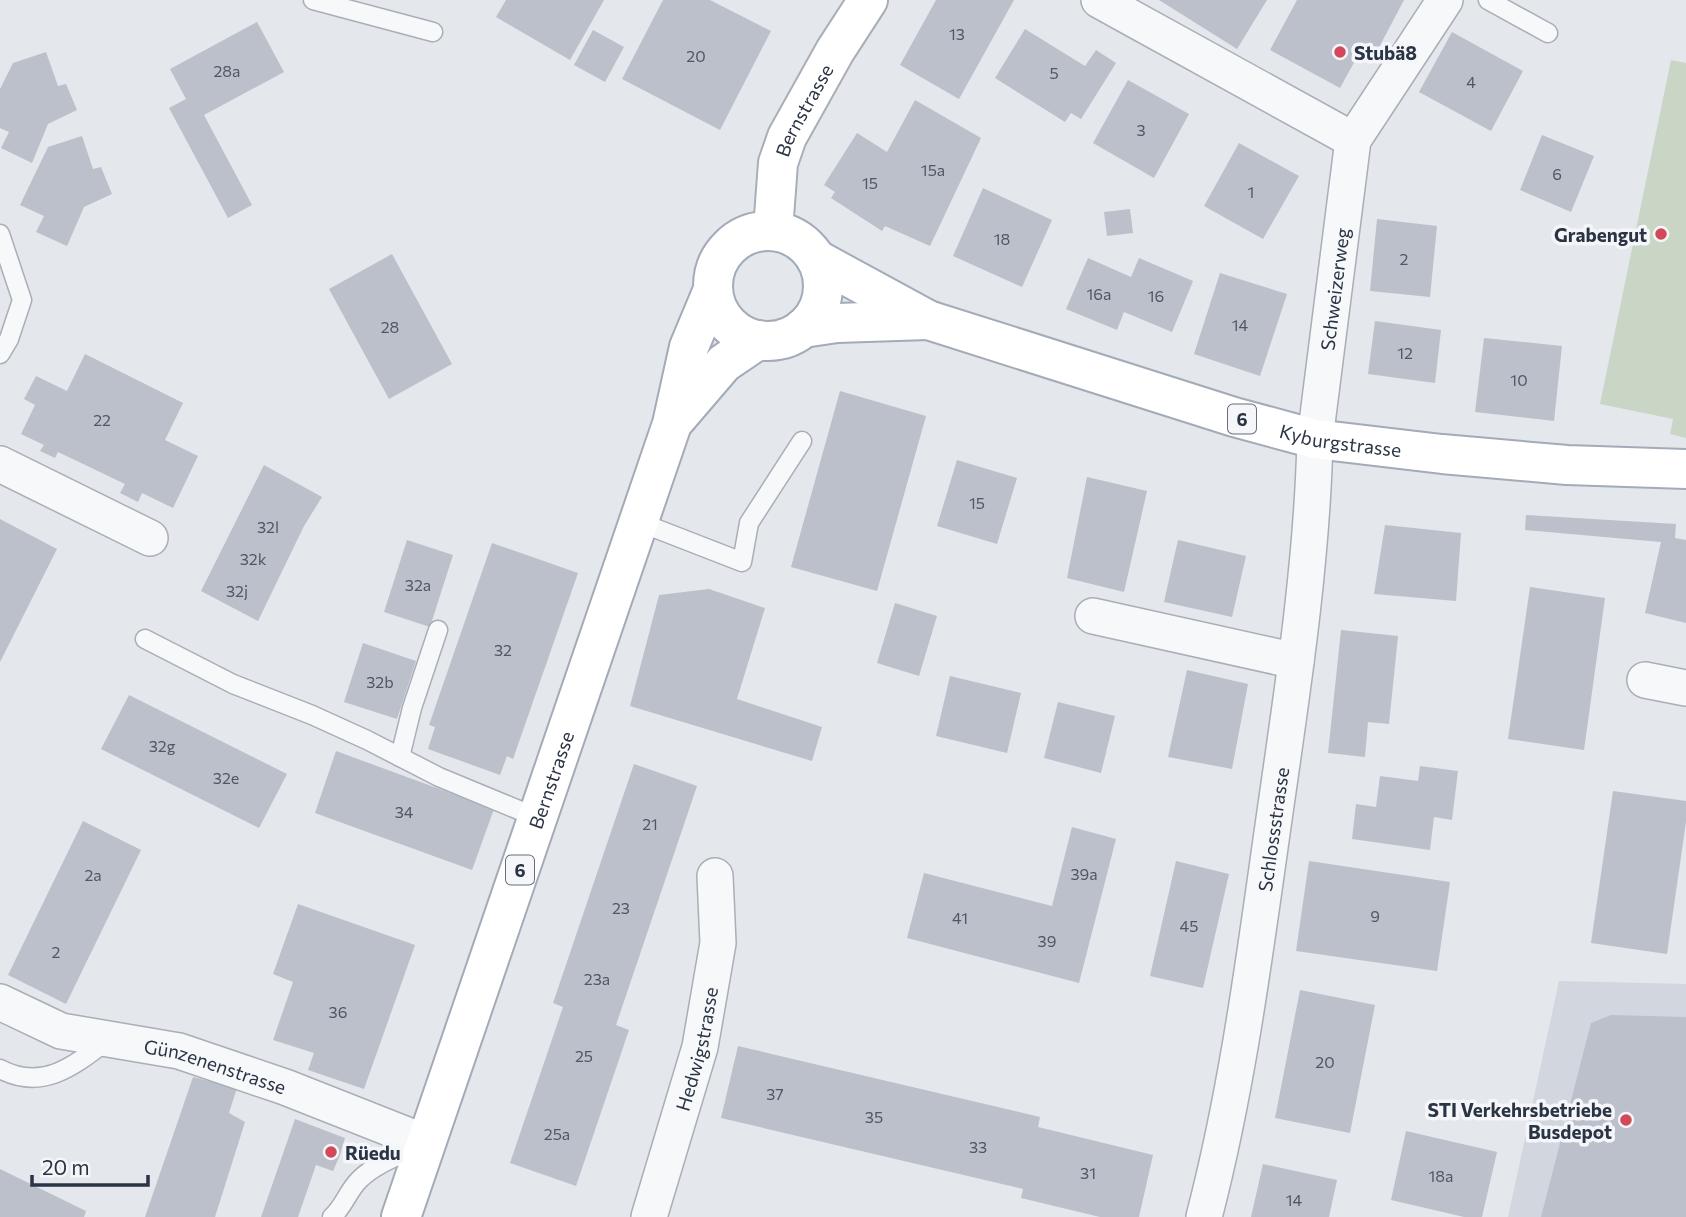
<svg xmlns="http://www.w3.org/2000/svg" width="1686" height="1217" font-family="Commissioner,sans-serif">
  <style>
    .built { fill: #d2d6de }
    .green { fill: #c9d6c5 }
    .building { fill: #bbc0ca }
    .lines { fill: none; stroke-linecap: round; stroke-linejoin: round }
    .lane-casing { stroke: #a9aeb7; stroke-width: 21 }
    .street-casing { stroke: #a9aeb7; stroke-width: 38 }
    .secondary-casing { stroke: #a9aeb7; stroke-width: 42 }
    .primary-casing { stroke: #a3abb8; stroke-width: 42 }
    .lane { stroke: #f7f8fa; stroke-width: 18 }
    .street { stroke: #f7f8fa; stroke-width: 35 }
    .secondary { stroke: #fff; stroke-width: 38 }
    .primary { stroke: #fff; stroke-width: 38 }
    .poi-dot { fill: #d1495b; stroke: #f4f6f9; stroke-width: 2.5 }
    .labels { text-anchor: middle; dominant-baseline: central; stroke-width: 7; stroke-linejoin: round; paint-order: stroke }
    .number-label { font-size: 16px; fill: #4f5766 }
    .shield { fill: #f4f6f9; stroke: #676e7b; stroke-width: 2 }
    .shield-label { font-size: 18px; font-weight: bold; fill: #2b3445 }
    .poi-label { font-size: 19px; font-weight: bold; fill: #2b3445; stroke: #f4f6f9; text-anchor: start }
    .street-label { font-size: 19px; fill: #2b3445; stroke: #f4f6f9 }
  </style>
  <rect width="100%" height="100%" fill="#e4e7ec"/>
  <path class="built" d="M 1559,981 L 1686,984 L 1686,1217 L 1508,1217 Z"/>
  <path class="green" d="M 1671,60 L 1686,63 L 1686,438 L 1670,434 L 1673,419 L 1600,404 Z"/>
  <g class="building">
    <path d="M 506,0 L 604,0 L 570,60 L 496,17 Z"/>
    <path d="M 663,0 L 710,0 L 771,31 L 720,130 L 622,79 Z"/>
    <path d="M 936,0 L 1014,0 L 959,99 L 900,65 Z"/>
    <path d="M 1159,0 L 1267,0 L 1237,49 Z"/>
    <path d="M 1297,0 L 1404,0 L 1376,53 L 1363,46 L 1340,88 L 1270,50 Z"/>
    <path d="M 257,22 L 284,72 L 204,115 L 252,205 L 228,218 L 169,108 L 186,99 L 170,69 Z"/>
    <path d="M 1025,29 L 1085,66 L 1096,50 L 1116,63 L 1081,119 L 1071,113 L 1065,122 L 995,78 Z"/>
    <path d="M 593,30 L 624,47 L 605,82 L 574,65 Z"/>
    <path d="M 1452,32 L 1523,71 L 1491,131 L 1419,92 Z"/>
    <path d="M 46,52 L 58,86 L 66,84 L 77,110 L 48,124 L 32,163 L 1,148 L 9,132 L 0,128 L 0,89 L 13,63 Z"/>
    <path d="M 1128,80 L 1189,114 L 1154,178 L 1093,143 Z"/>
    <path d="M 915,100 L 981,138 L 930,246 L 885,226 L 882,231 L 831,198 L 835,192 L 824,185 L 857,133 L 887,152 Z"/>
    <path d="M 1542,135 L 1594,156 L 1571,212 L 1520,190 Z"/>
    <path d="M 82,136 L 93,169 L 101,167 L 112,194 L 84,207 L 67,246 L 36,232 L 44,216 L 20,205 L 48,147 Z"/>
    <path d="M 1239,143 L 1299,176 L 1263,239 L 1204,206 Z"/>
    <path d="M 983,188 L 1052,220 L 1022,287 L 953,256 Z"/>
    <path d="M 1130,209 L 1133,233 L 1107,236 L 1104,212 Z"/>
    <path d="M 1377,219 L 1437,226 L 1430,297 L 1370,291 Z"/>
    <path d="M 392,254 L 452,364 L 389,399 L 329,289 Z"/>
    <path d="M 1088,258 L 1131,277 L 1139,258 L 1193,281 L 1172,332 L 1124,312 L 1117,330 L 1066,309 Z"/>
    <path d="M 1220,273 L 1287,294 L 1260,376 L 1194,354 Z"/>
    <path d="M 1375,321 L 1441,330 L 1435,383 L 1368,374 Z"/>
    <path d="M 1484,338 L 1562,346 L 1554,421 L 1475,412 Z"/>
    <path d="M 85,354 L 183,403 L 165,440 L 198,456 L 173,508 L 142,493 L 138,502 L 120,493 L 125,484 L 58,452 L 55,458 L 40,451 L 44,445 L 21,434 L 35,405 L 24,399 L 36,376 L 67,391 Z"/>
    <path d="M 840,391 L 926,416 L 877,591 L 791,567 Z"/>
    <path d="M 957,460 L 1017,478 L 997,544 L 937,526 Z"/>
    <path d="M 264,465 L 322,497 L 304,526 L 258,621 L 201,591 Z"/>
    <path d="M 1087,477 L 1147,491 L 1124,592 L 1067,578 Z"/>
    <path d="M 1526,515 L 1676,524 L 1675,538 L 1686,540 L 1686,623 L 1645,613 L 1661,542 L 1525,530 Z"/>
    <path d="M 0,519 L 57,549 L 0,662 Z"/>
    <path d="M 1385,525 L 1461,533 L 1456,601 L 1374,594 Z"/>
    <path d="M 407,540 L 453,555 L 430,627 L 384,612 Z"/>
    <path d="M 1178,540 L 1246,556 L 1232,617 L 1164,602 Z"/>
    <path d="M 492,543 L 578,573 L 513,759 L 507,756 L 500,775 L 428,749 L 435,727 L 429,725 Z"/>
    <path d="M 1530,587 L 1605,598 L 1584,750 L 1508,739 Z"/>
    <path d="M 709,589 L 765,608 L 737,699 L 822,727 L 812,761 L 630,706 L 659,595 Z"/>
    <path d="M 895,603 L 937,616 L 919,676 L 877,663 Z"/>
    <path d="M 1341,630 L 1398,636 L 1389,724 L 1368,722 L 1365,757 L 1328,753 Z"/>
    <path d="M 363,643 L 416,661 L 397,719 L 344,702 Z"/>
    <path d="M 1187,670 L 1248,684 L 1232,769 L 1168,757 Z"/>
    <path d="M 950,676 L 1021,693 L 1007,753 L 936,736 Z"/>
    <path d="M 129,695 L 287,774 L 259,828 L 101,749 Z"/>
    <path d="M 1058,702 L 1115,716 L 1101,773 L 1044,758 Z"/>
    <path d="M 336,751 L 494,809 L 472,870 L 315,813 Z"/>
    <path d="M 634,764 L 697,786 L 616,1025 L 629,1030 L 576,1186 L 510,1163 L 563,1007 L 553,1003 Z"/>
    <path d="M 1420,766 L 1458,771 L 1452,820 L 1434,817 L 1430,850 L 1352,839 L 1356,804 L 1376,807 L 1380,776 L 1418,781 Z"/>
    <path d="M 1613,791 L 1686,801 L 1686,822 L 1667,954 L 1591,943 Z"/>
    <path d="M 83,821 L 141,850 L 66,1004 L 8,975 Z"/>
    <path d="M 1072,827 L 1116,839 L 1079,983 L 907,938 L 924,873 L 1052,906 Z"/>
    <path d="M 1176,861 L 1229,874 L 1203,988 L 1150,976 Z"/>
    <path d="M 1309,861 L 1450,882 L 1437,971 L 1296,951 Z"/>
    <path d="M 298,904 L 415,945 L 364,1089 L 308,1070 L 314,1053 L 273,1040 L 293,982 L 273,974 Z"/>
    <path d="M 1300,990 L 1375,1005 L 1350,1133 L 1275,1118 Z"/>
    <path d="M 1611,1015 L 1686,1017 L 1686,1217 L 1541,1217 L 1591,1023 Z"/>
    <path d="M 738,1046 L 1040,1117 L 1038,1127 L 1153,1155 L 1139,1217 L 1100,1217 L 1021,1198 L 1023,1189 L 721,1118 Z"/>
    <path d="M 193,1077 L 237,1088 L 229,1113 L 245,1122 L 215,1217 L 145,1217 Z"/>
    <path d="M 295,1119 L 345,1138 L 340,1155 L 333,1171 L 316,1165 L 298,1217 L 261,1217 Z"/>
    <path d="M 1406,1131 L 1497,1152 L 1482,1217 L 1464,1217 L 1391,1200 Z"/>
    <path d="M 1263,1164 L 1337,1180 L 1329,1217 L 1251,1217 Z"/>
    <path d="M 0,1169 L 86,1211 L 84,1217 L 0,1217 Z"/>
  </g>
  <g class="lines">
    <defs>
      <g id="lane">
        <path d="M 313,0 L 433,32"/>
        <path d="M 1488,0 L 1548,33"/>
        <path d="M 0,234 L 22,300 L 9,339 L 0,354"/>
        <path d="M 639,522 L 742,562 L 749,523 L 802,441"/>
        <path d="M 145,639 L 233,684 L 312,715 L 367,740 L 439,777 L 538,818"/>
        <path d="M 400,757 L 412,708 L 438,630"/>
        <path d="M 0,1069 C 43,1092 75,1065 109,1039"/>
        <path d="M 332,1217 C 344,1206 348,1191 359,1180 C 376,1163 403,1154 424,1144"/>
      </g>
      <g id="street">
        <path d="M 1099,0 L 1353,140"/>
        <path d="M 0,464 L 150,538"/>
        <path d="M 1093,616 L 1296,661"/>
        <path d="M 1645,680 L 1686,688"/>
        <path id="s1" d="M 0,1002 L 61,1031 L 179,1051 L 285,1087 L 427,1143"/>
        <path id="s2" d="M 649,1217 L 700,1047 L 718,943 L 715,876"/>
        <path id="s3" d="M 1204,1217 C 1238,1087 1255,952 1274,819 C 1292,693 1312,566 1315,439 L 1353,140 L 1445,0"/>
      </g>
      <g id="secondary">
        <path id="s4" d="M 773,230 L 778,163 L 787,137 L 835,51 L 868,0"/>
      </g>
      <g id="primary">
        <circle cx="768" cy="286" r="55"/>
        <path id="s5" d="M 816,259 L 928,320 L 1234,417 L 1315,439 L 1442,454 L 1567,465 L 1686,469"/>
        <path d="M 803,328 L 837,323 L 928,320"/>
        <path d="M 676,419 L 724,363 L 758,340"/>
        <path id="s6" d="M 401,1217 L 672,424 L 689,347 L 712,292"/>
      </g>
    </defs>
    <use href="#lane" class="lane-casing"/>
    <use href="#street" class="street-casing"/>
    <use href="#secondary" class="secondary-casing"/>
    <use href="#primary" class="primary-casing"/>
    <use href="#lane" class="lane"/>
    <use href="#street" class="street"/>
    <use href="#secondary" class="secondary"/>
    <use href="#primary" class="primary"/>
  </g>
  <g class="poi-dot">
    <circle cx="1340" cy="52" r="7"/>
    <circle cx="1661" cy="234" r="7"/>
    <circle cx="1626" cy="1120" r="7"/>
    <circle cx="331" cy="1152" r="7"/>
  </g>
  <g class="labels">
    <g class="number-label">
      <text x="957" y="33">13</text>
      <text x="696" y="55">20</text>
      <text x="227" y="70">28a</text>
      <text x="1054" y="72">5</text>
      <text x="1471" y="81">4</text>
      <text x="1141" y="129">3</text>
      <text x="933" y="169">15a</text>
      <text x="1557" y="173">6</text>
      <text x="870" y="182">15</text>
      <text x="1251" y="191">1</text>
      <text x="1002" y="238">18</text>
      <text x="1404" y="258">2</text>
      <text x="1099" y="293">16a</text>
      <text x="1156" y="295">16</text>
      <text x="1240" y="324">14</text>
      <text x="390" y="326">28</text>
      <text x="1405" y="352">12</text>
      <text x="1519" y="379">10</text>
      <text x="102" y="419">22</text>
      <text x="977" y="502">15</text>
      <text x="268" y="526">32l</text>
      <text x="253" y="558">32k</text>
      <text x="418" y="584">32a</text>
      <text x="237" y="590">32j</text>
      <text x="503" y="649">32</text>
      <text x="380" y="681">32b</text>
      <text x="162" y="745">32g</text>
      <text x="226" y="777">32e</text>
      <text x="404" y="811">34</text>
      <text x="650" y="823">21</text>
      <text x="1084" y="873">39a</text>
      <text x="93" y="874">2a</text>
      <text x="621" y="907">23</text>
      <text x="1375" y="915">9</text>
      <text x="960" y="917">41</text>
      <text x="1189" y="925">45</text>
      <text x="1047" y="940">39</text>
      <text x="56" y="951">2</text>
      <text x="597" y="978">23a</text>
      <text x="338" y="1011">36</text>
      <text x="584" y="1055">25</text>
      <text x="1325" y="1061">20</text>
      <text x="775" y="1093">37</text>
      <text x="874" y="1116">35</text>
      <text x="557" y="1133">25a</text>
      <text x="978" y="1146">33</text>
      <text x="1088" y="1172">31</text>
      <text x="1441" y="1175">18a</text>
      <text x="1294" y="1199">14</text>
    </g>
    <g class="shield">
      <rect x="1228" y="404.5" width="28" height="29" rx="5"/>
      <rect x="506" y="855.5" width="28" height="29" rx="5"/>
    </g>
    <g class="shield-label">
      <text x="1242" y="419">6</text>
      <text x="520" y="870">6</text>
    </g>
    <g class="poi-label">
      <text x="1354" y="52">Stubä8</text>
      <text x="1647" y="234" text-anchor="end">Grabengut</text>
      <text x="1612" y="1109" text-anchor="end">STI Verkehrsbetriebe<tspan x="1612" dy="22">Busdepot</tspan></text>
      <text x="345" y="1152">Rüedu</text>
    </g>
    <g class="street-label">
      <text stroke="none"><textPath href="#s4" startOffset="126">Bernstrasse</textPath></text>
      <text stroke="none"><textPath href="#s3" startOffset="938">Schweizerweg</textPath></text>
      <text stroke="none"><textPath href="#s5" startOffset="558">Kyburgstrasse</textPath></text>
      <text stroke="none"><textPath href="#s6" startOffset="462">Bernstrasse</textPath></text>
      <text stroke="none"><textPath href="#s3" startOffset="394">Schlossstrasse</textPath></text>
      <text stroke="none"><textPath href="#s2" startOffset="175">Hedwigstrasse</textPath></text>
      <text stroke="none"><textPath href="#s1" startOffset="226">Günzenenstrasse</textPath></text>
    </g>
  </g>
  <path d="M32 1175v10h116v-10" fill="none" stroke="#2b3445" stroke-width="3.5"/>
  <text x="42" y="1175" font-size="21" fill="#2b3445" stroke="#f4f6f9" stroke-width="5" paint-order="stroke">20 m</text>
</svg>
